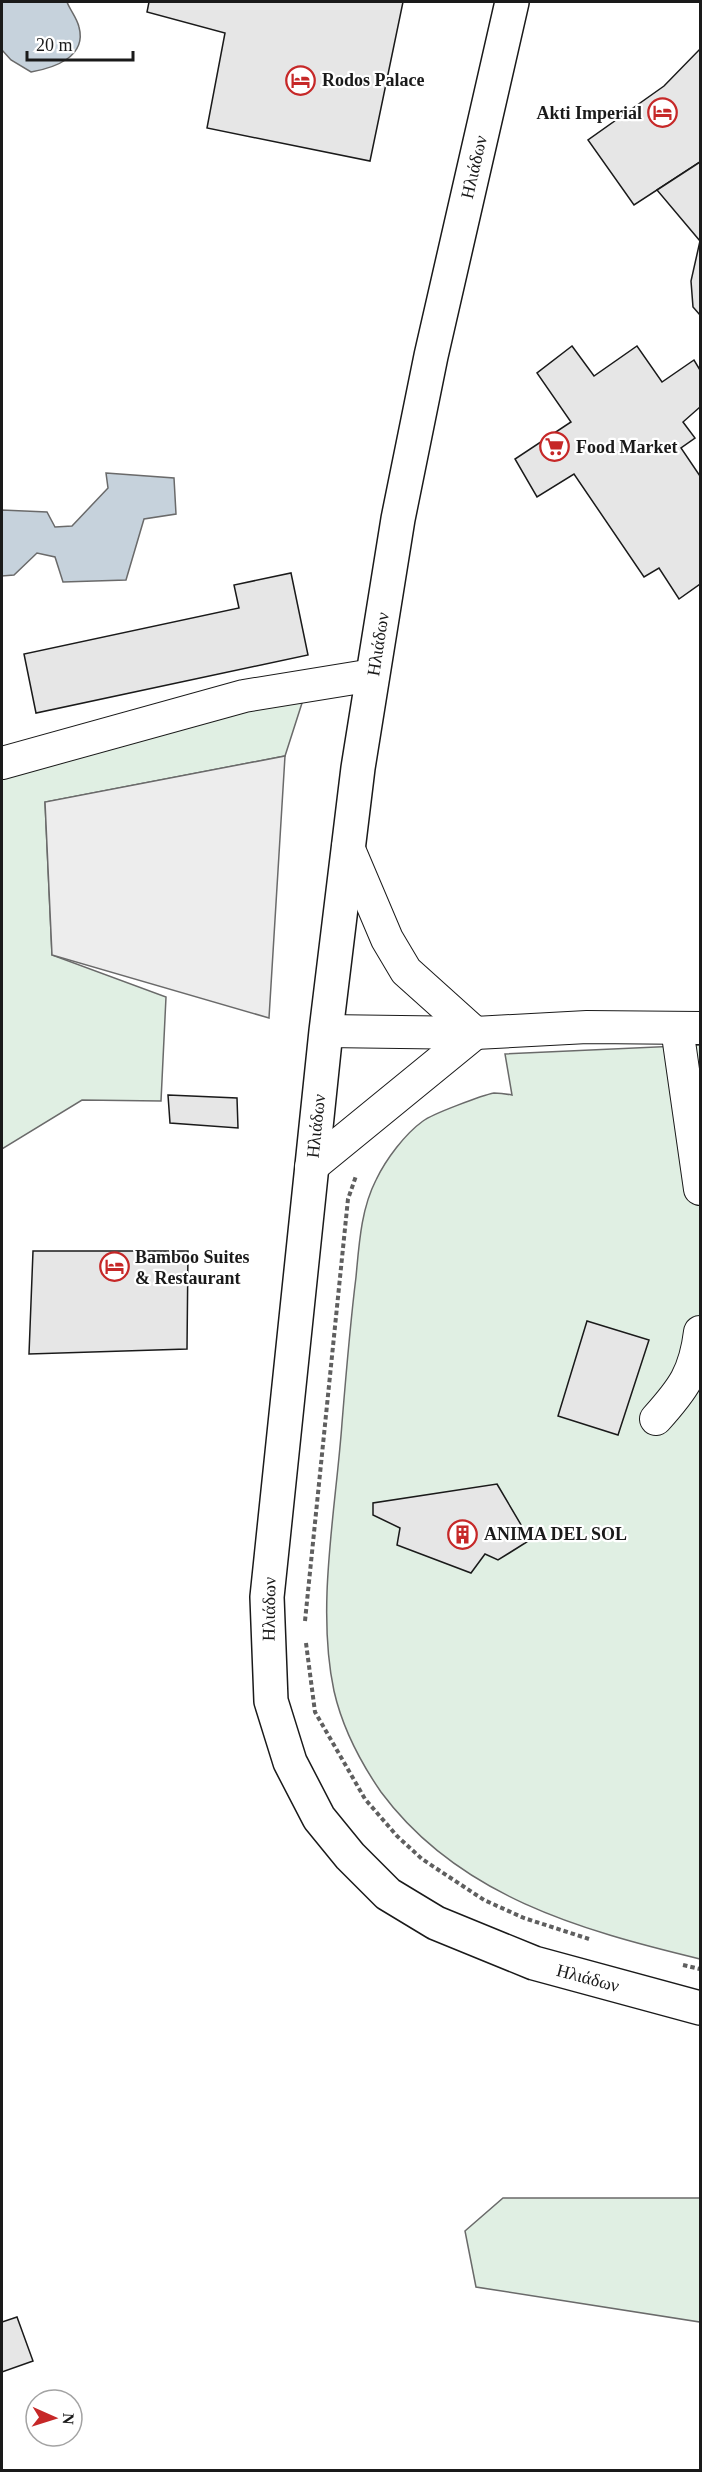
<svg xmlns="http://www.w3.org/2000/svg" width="702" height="2472" font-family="'Times New Roman',serif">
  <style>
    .green { fill: #e0efe3; stroke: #6a6a6a; stroke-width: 1.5 }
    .parking { fill: #ededed; stroke: #6a6a6a; stroke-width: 1.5 }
    .water { fill: #c6d2dc; stroke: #6a6a6a; stroke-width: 1.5 }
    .building { fill: #e6e6e6; stroke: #1a1a1a; stroke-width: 1.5 }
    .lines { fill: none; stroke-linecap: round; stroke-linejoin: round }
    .minor-casing { stroke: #1a1a1a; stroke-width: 34 }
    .tertiary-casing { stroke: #1a1a1a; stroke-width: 36 }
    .path { stroke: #5f5f5f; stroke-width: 4; stroke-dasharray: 4.5 3; stroke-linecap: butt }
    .minor { stroke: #fff; stroke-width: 32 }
    .tertiary { stroke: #fff; stroke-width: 33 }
    .labels { text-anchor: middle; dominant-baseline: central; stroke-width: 4.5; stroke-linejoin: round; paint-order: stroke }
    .poi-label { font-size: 18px; font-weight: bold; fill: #1a1a1a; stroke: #fff; text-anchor: start }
    .street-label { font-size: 18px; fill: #1a1a1a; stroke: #fff }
  </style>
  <rect width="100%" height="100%" fill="#fff"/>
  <g class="green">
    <path d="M 311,675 L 285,756 L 45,802 L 52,955 L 166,997 L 161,1101 L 82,1100 L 2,1149 L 2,767 Z"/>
    <path d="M 700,1045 L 700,1959 C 580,1930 458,1896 381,1792 C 361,1763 342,1726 334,1691 C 316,1607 336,1508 342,1423 C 346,1374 350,1325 356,1277 C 359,1245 361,1209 376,1180 C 386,1159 405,1134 423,1121 C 432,1114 483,1095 494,1093 C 500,1093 507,1094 512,1095 L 505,1054 Z"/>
    <path d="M 503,2198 L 700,2198 L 700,2322 L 476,2287 L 465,2231 Z"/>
  </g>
  <path class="parking" d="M 285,756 L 269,1018 L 52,955 L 45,802 Z"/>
  <g class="water">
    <path d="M 2,2 L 67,2 C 70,10 77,18 79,27 C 87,57 54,68 31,72 L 11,60 L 2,50 Z"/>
    <path d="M 106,473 L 174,478 L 176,514 L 144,519 L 126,580 L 63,582 L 55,557 L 37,553 L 14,575 L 2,576 L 2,510 L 47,512 L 55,527 L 72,526 L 108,488 Z"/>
  </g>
  <g class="building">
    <path d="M 149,2 L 403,2 L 370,161 L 207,128 L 225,33 L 147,12 Z"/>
    <path d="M 700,49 L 700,162 L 634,205 L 588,140 L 664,86 Z"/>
    <path d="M 700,162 L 700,315 L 693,307 L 691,281 L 700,241 L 657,190 Z"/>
    <path d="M 572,346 L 594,376 L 637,346 L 662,382 L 694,360 L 700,370 L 700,407 L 683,422 L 695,438 L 681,448 L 700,476 L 700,584 L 679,599 L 659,568 L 644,577 L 574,474 L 537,497 L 515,459 L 571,422 L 537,373 Z"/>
    <path d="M 291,573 L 308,655 L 36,713 L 24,654 L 239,608 L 234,585 Z"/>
    <path d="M 168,1095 L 237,1098 L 238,1128 L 170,1123 Z"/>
    <path d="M 33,1251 L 188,1251 L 187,1349 L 29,1354 Z"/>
    <path d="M 587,1321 L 649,1340 L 618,1435 L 558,1416 Z"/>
    <path d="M 497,1484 L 530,1540 L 498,1560 L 485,1554 L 471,1573 L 397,1545 L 400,1528 L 373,1515 L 373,1503 Z"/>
    <path d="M 17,2317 L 33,2361 L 2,2372 L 2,2322 Z"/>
  </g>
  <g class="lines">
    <defs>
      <g id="minor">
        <path d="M 2,763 L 244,696 L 373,675"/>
        <path d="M 348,847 L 387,939 L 406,971 L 475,1033"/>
        <path d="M 677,1028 L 700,1189"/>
        <path d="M 326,1031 L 475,1033 L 587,1027 L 700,1028"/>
        <path d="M 311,1167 L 475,1033"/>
        <path d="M 656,1419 C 683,1389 695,1373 700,1332"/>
      </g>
      <path id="tertiary" d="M 512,2 L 431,356 L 398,519 L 358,768 L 326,1031 L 267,1597 L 271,1701 L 290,1762 L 319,1818 L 350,1856 L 388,1894 L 436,1923 L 534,1963 L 700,2008"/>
    </defs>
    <use href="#minor" class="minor-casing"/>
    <use href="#tertiary" class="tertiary-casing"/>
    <g class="path">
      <path d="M 305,1621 L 348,1199 L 356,1176"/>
      <path d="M 306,1643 L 315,1712 L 365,1799 L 397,1836 L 422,1859 L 484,1900 L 524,1918 L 589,1939"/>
      <path d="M 683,1965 L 700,1969"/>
    </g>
    <use href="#minor" class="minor"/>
    <use href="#tertiary" class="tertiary"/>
  </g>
  <defs>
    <symbol id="hotel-ring" viewBox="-11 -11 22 22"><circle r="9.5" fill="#fff" stroke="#c62828" stroke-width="1.5"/><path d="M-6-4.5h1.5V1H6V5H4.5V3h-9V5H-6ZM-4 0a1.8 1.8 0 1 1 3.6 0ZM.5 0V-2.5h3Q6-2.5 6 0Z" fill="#c62828"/></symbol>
    <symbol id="supermarket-ring" viewBox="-11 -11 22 22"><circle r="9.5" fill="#fff" stroke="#c62828" stroke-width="1.5"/><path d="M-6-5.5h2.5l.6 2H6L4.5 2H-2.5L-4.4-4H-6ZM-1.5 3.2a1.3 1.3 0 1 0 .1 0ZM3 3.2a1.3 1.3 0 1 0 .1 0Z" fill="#c62828"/></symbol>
    <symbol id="building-ring" viewBox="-11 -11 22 22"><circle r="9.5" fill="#fff" stroke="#c62828" stroke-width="1.5"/><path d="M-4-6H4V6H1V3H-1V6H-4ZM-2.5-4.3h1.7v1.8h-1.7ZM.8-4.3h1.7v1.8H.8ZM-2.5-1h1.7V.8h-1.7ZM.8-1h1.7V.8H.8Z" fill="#c62828"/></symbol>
  </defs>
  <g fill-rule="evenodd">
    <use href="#hotel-ring" x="284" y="64" width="33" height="33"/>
    <use href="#hotel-ring" x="646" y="96" width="33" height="33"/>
    <use href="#supermarket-ring" x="538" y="430" width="33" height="33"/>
    <use href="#hotel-ring" x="98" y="1250" width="33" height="33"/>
    <use href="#building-ring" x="446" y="1518" width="33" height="33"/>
  </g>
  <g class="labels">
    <g class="poi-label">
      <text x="322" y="80">Rodos Palace</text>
      <text x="642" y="113" text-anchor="end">Akti Imperial</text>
      <text x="576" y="447">Food Market</text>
      <text x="135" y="1257">Bamboo Suites<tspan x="135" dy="21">&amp; Restaurant</tspan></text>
      <text x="484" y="1534">ANIMA DEL SOL</text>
    </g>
    <g class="street-label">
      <text transform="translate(474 167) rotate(-77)">Ηλιάδων</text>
      <text transform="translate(378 644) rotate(-81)">Ηλιάδων</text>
      <text transform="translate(316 1126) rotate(-84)">Ηλιάδων</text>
      <text transform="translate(269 1609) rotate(-89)">Ηλιάδων</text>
      <text transform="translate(588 1978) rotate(15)">Ηλιάδων</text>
    </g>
  </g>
  <rect width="702" height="2472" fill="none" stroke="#1a1a1a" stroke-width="6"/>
  <g transform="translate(54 2418) rotate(93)"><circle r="28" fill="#ffffff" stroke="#a3a3a3" stroke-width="1.5"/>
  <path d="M0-4.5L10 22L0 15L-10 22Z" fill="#c62828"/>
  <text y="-9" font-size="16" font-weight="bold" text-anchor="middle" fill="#1a1a1a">N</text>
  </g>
  <path d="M27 51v9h106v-9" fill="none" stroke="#1a1a1a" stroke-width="3"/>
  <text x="36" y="51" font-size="18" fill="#1a1a1a" stroke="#ffffff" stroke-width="4.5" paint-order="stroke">20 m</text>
</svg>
